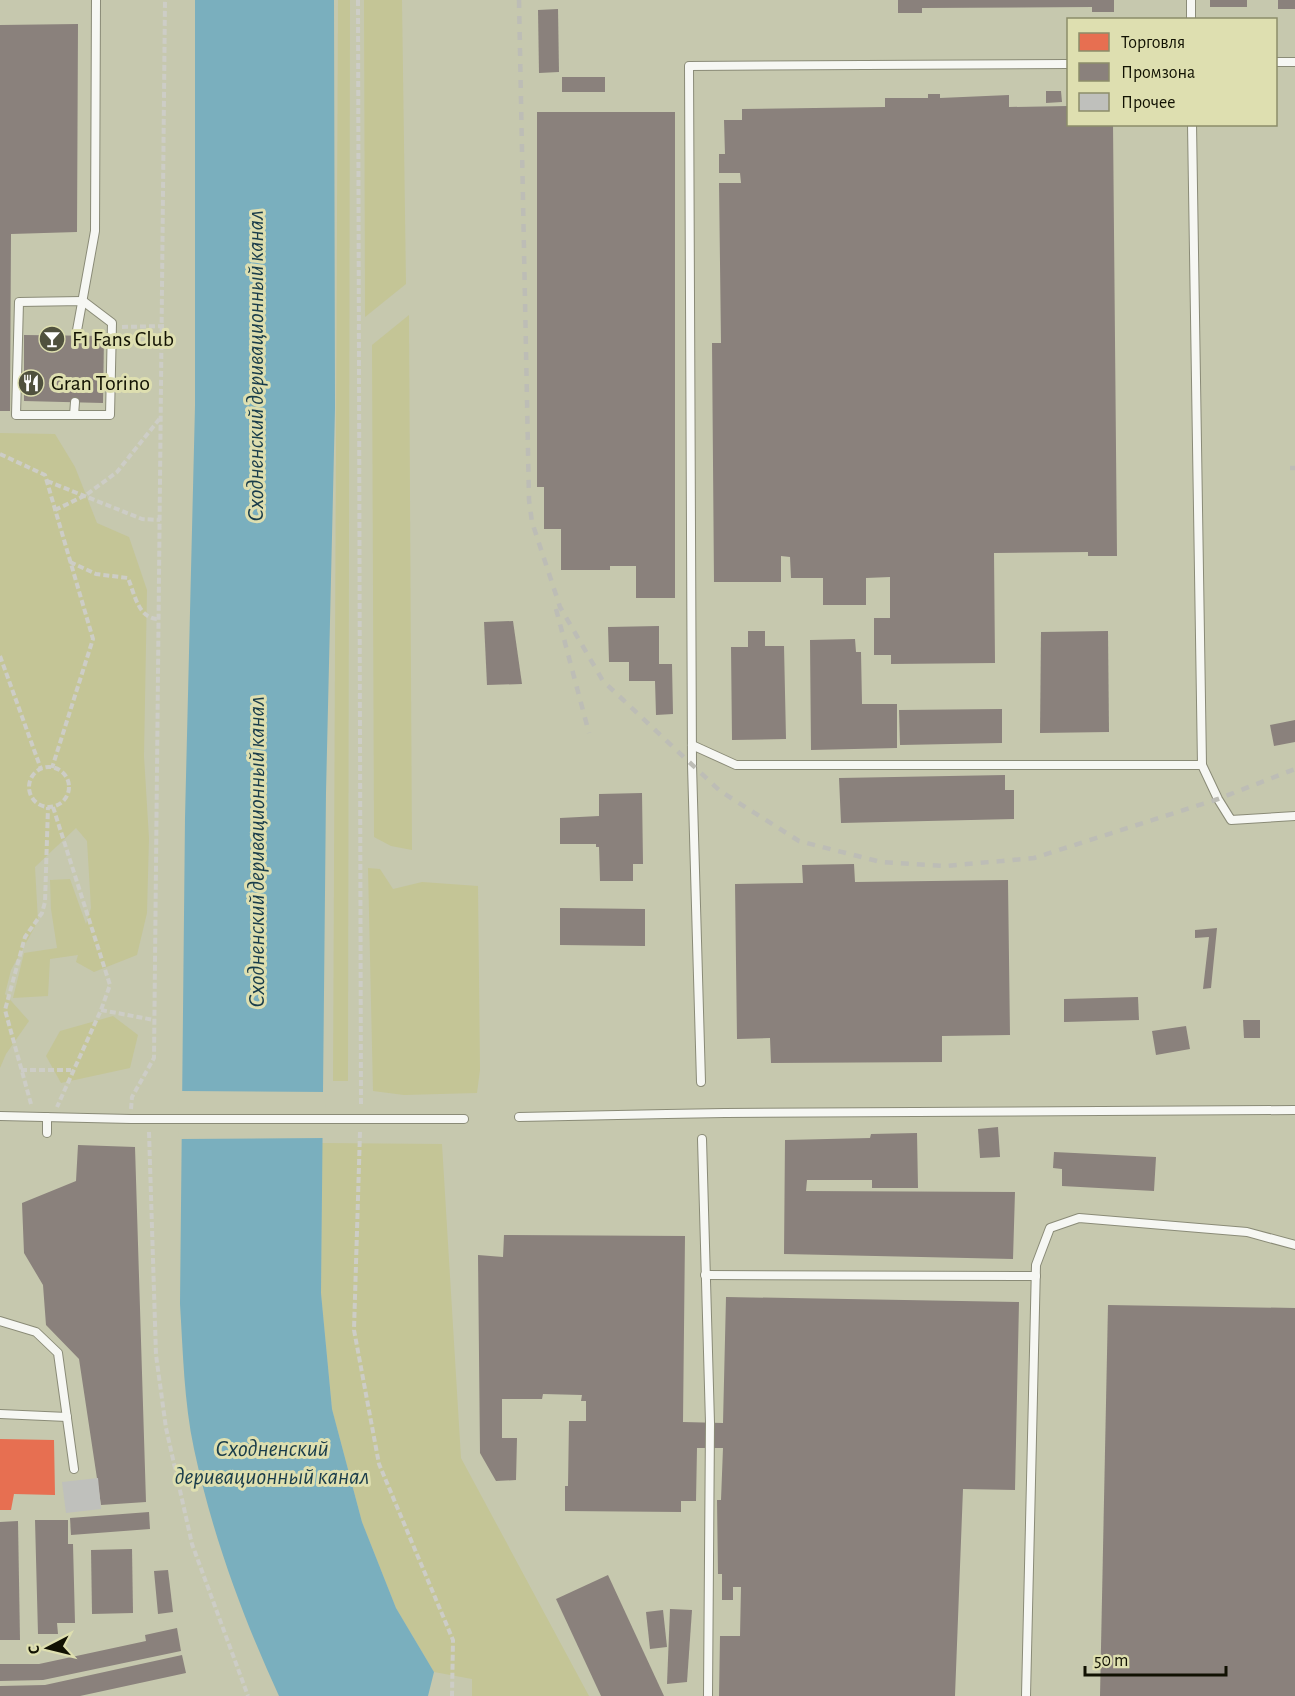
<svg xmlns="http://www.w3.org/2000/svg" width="1295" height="1696" font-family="'Alegreya Sans',sans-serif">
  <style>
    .green { fill: #c4c596 }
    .water { fill: #7aafbe }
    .pier { fill: #c6c8ae }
    .shops { fill: #e76f51 }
    .industry { fill: #8a817c }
    .building { fill: #bfc0bc }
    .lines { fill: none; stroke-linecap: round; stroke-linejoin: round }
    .service-casing { stroke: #8a8b77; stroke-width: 10 }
    .path { stroke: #cdcdc6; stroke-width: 4; stroke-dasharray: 6 3; stroke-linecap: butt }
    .service { stroke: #f6f7f3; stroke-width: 8 }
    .rail { stroke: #bdbdb6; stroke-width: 4.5; stroke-dasharray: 8 8; stroke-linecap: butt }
    .service-bridge-casing { stroke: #8a8b77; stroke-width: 10; stroke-linecap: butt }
    .service-bridge { stroke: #f6f7f3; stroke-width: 8 }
    .labels { text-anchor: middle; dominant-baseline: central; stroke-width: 6; stroke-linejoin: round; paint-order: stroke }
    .poi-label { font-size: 22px; fill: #111102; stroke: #dedfb0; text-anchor: start }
    .water-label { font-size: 24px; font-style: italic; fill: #193c4a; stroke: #dedfb0 }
  </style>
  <rect width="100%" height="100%" fill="#c6c8ae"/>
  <g class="green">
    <path d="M 338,0 L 350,0 L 348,1081 L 333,1081 Z"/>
    <path d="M 364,0 L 402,0 L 406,284 L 365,317 Z"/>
    <path d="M 409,315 L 412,850 L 391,846 L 374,837 L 372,345 Z"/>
    <path d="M 0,433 L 55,434 L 75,467 L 97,523 L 129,537 L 147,590 L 144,756 L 149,838 L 147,913 L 137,955 L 94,972 L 76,962 L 78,955 L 50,959 L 48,996 L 13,998 L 24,953 L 57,948 L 51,909 L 50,880 L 70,879 L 86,924 L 91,908 L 87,841 L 76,828 L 35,867 L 38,921 L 11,970 L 5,994 L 29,1021 L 6,1054 L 0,1068 Z"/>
    <path d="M 368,868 L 380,869 L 393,889 L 422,882 L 478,886 L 480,1070 L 477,1093 L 404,1095 L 373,1091 Z"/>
    <path d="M 113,1016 L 138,1035 L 130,1068 L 61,1083 L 46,1056 L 60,1031 Z"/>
    <path d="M 322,1143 L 442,1144 L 461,1458 L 589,1696 L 472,1696 L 472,1679 L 434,1672 L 396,1608 L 362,1522 L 332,1409 L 321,1293 Z"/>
  </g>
  <path class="water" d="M 195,0 L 334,0 L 335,408 L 326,792 L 321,1293 L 332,1409 L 362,1522 L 396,1608 L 434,1672 L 428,1696 L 279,1696 C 243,1618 212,1534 194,1449 C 184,1402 183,1352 180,1304 L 185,818 L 195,406 Z"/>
  <path class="pier" d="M 179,1091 L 326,1092 L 325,1138 L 178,1139 Z"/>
  <path class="shops" d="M 0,1439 L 54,1440 L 55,1495 L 14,1494 L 11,1510 L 0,1510 Z"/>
  <g class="industry">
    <path d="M 898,0 L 1114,0 L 1114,12 L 1092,12 L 1092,7 L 922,8 L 922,13 L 898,13 Z"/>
    <rect x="1210" y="0" width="37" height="7"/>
    <rect x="1278" y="0" width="17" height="9"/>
    <path d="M 558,9 L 559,72 L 539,73 L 538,10 Z"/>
    <path d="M 78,24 L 77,232 L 11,234 L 10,411 L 0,411 L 0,25 Z"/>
    <rect x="562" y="77" width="43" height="15"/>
    <path d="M 1046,91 L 1061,91 L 1062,102 L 1046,103 Z"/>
    <path d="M 928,94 L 940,94 L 940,98 L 1009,95 L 1009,107 L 1068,106 L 1068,124 L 1113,124 L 1117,556 L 1088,556 L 1088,552 L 994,553 L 995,663 L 891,664 L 891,655 L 874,655 L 874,618 L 890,618 L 890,577 L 866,578 L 866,605 L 823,605 L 823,578 L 791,578 L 790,557 L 781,556 L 781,582 L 714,582 L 712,343 L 721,343 L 719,183 L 741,183 L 740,173 L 719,173 L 719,154 L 725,154 L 724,120 L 742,120 L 742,109 L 885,107 L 885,98 L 928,98 Z"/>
    <path d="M 537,112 L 675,112 L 675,598 L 636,598 L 636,566 L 610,566 L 610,570 L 561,570 L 561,529 L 544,529 L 544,487 L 537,487 Z"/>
    <path d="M 24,335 L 104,336 L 103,403 L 24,401 Z"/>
    <path d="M 513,621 L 522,684 L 487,685 L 484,622 Z"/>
    <path d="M 659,626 L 659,664 L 672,664 L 673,714 L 656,715 L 655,681 L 629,681 L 629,662 L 609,662 L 608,627 Z"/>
    <path d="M 748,631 L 765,631 L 765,646 L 784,646 L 786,739 L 732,740 L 731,647 L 748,647 Z"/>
    <path d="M 1108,631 L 1109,732 L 1040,733 L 1041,632 Z"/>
    <path d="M 855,639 L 856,652 L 861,652 L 862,704 L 897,704 L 897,748 L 811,750 L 810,640 Z"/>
    <path d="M 1002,709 L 1002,743 L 900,745 L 899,710 Z"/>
    <path d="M 1295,720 L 1295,742 L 1274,746 L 1270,725 Z"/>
    <path d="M 1005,775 L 1005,790 L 1014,790 L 1014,819 L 841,823 L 839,778 Z"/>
    <path d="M 642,793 L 643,864 L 633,864 L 633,881 L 600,881 L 599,847 L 596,847 L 596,844 L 560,844 L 560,818 L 599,816 L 599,794 Z"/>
    <path d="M 854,864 L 855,882 L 1008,880 L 1010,1035 L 942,1036 L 942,1062 L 771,1063 L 770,1038 L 737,1039 L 735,884 L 803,883 L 802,865 Z"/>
    <path d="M 560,908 L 645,909 L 645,946 L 560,945 Z"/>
    <path d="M 1217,928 L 1211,988 L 1203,989 L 1209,937 L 1195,938 L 1195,930 Z"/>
    <path d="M 1138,997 L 1139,1020 L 1064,1022 L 1064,999 Z"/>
    <path d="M 1243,1020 L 1260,1020 L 1260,1038 L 1244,1038 Z"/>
    <path d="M 1186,1026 L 1190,1049 L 1156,1055 L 1152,1031 Z"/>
    <path d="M 998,1127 L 1000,1157 L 980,1158 L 978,1129 Z"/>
    <path d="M 917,1133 L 918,1188 L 872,1188 L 872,1180 L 807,1180 L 806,1191 L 1015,1192 L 1013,1259 L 784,1254 L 785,1140 L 870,1138 L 871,1134 Z"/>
    <path d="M 78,1145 L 135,1147 L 146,1502 L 101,1505 L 79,1359 L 46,1325 L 43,1285 L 24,1253 L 22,1203 L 76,1181 Z"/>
    <path d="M 1054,1152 L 1156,1157 L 1154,1191 L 1062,1186 L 1062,1169 L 1053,1168 Z"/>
    <path d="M 504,1235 L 685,1236 L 683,1422 L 723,1423 L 726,1297 L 1019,1302 L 1015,1490 L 963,1489 L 955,1696 L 719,1696 L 720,1636 L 740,1636 L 741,1587 L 733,1587 L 733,1600 L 722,1600 L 722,1574 L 718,1574 L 717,1500 L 721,1500 L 723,1448 L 697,1448 L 696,1501 L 681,1501 L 681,1512 L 565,1511 L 565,1486 L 568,1486 L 569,1421 L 586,1421 L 586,1401 L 581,1401 L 582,1395 L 543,1394 L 542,1399 L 502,1399 L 502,1438 L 517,1438 L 516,1480 L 496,1481 L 480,1453 L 478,1255 L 503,1257 Z"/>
    <path d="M 1108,1305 L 1295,1308 L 1295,1696 L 1100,1696 Z"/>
    <path d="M 149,1512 L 150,1529 L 71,1535 L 70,1518 Z"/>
    <path d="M 35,1520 L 68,1520 L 68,1544 L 73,1544 L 75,1623 L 57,1623 L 58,1634 L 38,1634 Z"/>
    <path d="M 18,1521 L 20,1640 L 0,1640 L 0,1522 Z"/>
    <path d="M 132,1549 L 133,1613 L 92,1614 L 91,1550 Z"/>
    <path d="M 168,1570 L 173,1612 L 158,1614 L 154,1571 Z"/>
    <path d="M 608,1575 L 664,1696 L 601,1696 L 556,1599 Z"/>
    <path d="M 670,1609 L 692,1610 L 687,1682 L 667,1684 Z"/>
    <path d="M 663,1610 L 667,1647 L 650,1649 L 646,1612 Z"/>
    <path d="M 177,1628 L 181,1651 L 43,1680 L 0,1681 L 0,1664 L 39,1664 L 146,1641 L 145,1635 Z"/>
    <path d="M 182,1655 L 186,1673 L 80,1696 L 0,1696 L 0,1686 L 45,1685 Z"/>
  </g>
  <path class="building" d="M 98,1478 L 101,1509 L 66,1513 L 62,1482 Z"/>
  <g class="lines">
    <defs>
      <g id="service">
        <path d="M 1191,20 L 1191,0"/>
        <path d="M 1276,62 L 1295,62"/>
        <path d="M 1192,124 L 1202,765 L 1218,799 L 1231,820 L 1295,816"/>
        <path d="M 83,301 L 112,323 L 110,415 L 16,415 L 19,302 Z"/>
        <path d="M 76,336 L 95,231 L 96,0"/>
        <path d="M 74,415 L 75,402"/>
        <path d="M 692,745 L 736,765 L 1202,765"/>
        <path d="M 701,1082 L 692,765 L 689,66 L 1068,64"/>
        <path d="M 725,1113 L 1295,1110"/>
        <path d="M 0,1116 L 131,1119 L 464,1119"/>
        <path d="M 519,1117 L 667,1114"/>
        <path d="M 47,1133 L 47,1117"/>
        <path d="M 702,1139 L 710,1423 L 708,1696"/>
        <path d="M 705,1275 L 1036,1276"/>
        <path d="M 0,1321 L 36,1332 L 58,1353 L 74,1469"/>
        <path d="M 0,1414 L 67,1417"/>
        <path d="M 1026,1696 L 1036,1265 L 1050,1228 L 1079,1218 L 1247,1232 L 1295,1245"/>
      </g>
    </defs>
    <use href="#service" class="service-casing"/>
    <g class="path">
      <path d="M 358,0 L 361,1106"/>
      <path d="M 122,327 L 164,326"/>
      <path d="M 0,454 L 45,475 L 93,639 L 52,768"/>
      <path d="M 47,481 L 142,519 L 160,520"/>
      <path d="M 55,510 L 86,495 L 117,472 L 161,417"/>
      <path d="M 70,562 L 96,574 L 128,578 C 135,595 138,618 158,619"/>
      <path d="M 0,656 L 41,769"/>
      <circle cx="49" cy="787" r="20"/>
      <path d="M 53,807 L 110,985 L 101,1010 L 57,1107"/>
      <path d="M 101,1010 L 154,1020"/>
      <path d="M 21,1070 L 71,1070"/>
      <path d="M 31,1104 L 5,1010 L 25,937 L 42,913 L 45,902 L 48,807"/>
      <path d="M 131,1109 L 132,1097 L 154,1058 L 165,0"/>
      <path d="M 149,1132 L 156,1355 L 166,1428 L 192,1544 L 248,1696"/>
      <path d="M 360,1132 L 354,1330 L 379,1464 L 453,1640 L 452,1696"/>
    </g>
    <use href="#service" class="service"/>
    <g class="rail">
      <path d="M 519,0 L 529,500 L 532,522 L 560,607 L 603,681 L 720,791 L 799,841 L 881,862 L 946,866 L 1034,858 L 1218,799 L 1295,769"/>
      <path d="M 1290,468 L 1295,468"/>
      <path d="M 556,609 L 589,733"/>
    </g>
    <defs>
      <path id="service-bridge" d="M 667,1114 L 725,1113"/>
    </defs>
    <use href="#service-bridge" class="service-bridge-casing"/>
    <use href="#service-bridge" class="service-bridge"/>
  </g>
  <defs>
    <symbol id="bar-disc" viewBox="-11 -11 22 22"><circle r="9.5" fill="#50513e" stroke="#dedfb0"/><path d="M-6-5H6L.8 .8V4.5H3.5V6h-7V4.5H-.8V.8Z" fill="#fff"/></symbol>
    <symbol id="restaurant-disc" viewBox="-11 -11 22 22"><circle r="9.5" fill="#50513e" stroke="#dedfb0"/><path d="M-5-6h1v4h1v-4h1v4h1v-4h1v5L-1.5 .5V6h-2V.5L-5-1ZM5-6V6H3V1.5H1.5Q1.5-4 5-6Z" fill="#fff"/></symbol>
  </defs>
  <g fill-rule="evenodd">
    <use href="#bar-disc" x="37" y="324" width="30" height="30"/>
    <use href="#restaurant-disc" x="16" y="368" width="30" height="30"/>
  </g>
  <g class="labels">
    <g class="poi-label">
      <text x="72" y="339">F1 Fans Club</text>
      <text x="51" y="383">Gran Torino</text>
    </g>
    <g class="water-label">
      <text transform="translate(256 366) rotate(-90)">Сходненский деривационный канал</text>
      <text transform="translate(257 852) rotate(-90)">Сходненский деривационный канал</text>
      <text x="272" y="1449">Сходненский<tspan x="272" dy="28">деривационный канал</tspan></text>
    </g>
  </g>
  <rect x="1067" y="18" width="210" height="108" fill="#dedfb0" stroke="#8c8d6a" stroke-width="1.5"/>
  <rect x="1079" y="33" width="30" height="18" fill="#e76f51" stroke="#8c8d6a" stroke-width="1.5"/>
  <text x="1121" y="48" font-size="18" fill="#111102">Торговля</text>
  <rect x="1079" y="63" width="30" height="18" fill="#8a817c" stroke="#8c8d6a" stroke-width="1.5"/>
  <text x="1121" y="78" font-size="18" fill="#111102">Промзона</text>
  <rect x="1079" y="93" width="30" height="18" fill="#bfc0bc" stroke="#8c8d6a" stroke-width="1.5"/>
  <text x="1121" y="108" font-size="18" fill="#111102">Прочее</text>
  <g transform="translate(48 1648) rotate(263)" stroke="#dedfb0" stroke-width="4.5" paint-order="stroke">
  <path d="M0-4.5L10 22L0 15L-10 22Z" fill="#111102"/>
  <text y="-9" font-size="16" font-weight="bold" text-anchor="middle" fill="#111102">С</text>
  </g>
  <path d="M1085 1666v9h141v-9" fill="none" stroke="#111102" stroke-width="3"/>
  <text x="1094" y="1666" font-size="18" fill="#111102" stroke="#dedfb0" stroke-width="4.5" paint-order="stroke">50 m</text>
</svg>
